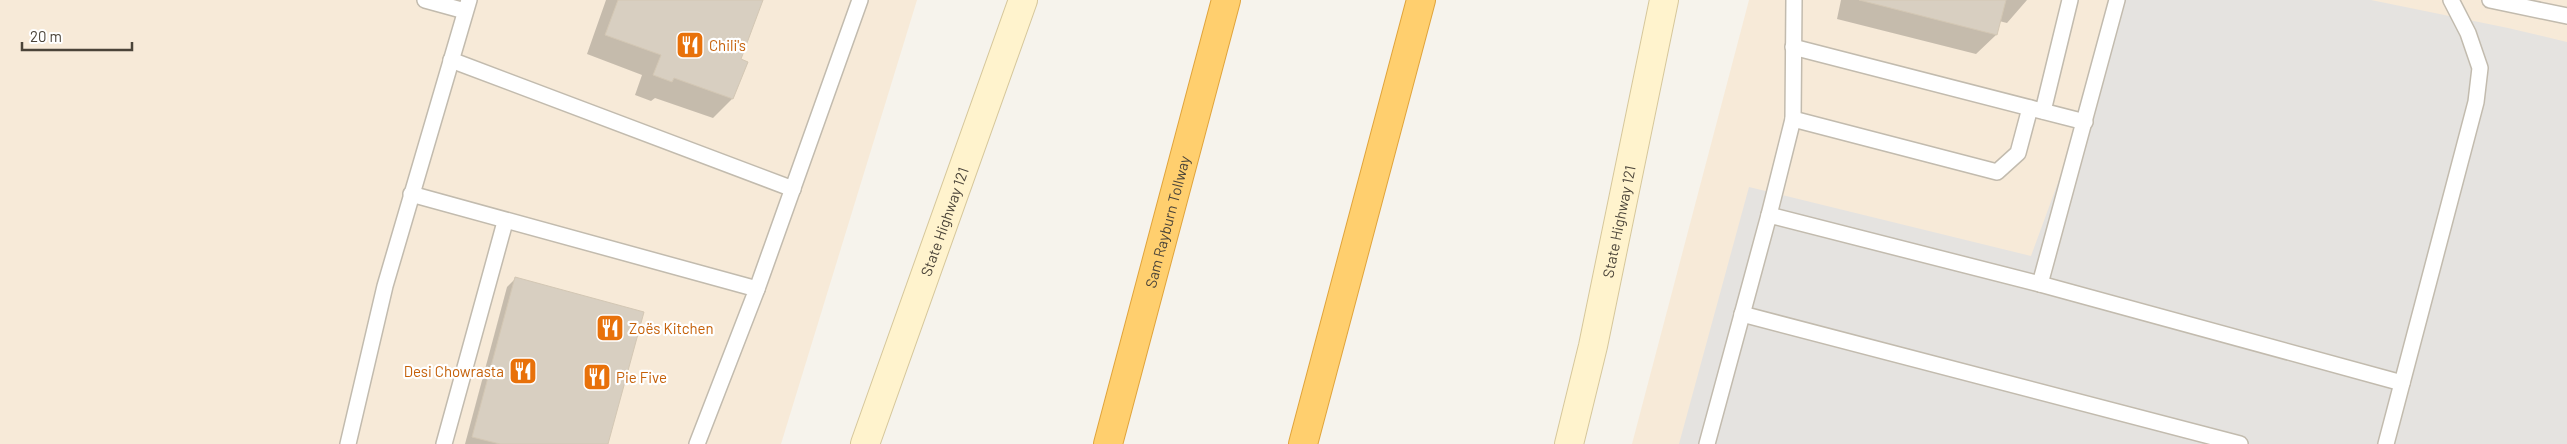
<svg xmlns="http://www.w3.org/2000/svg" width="2567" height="444" font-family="Barlow,sans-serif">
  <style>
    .commercial { fill: #f7ead8 }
    .parking { fill: #e5e3e0 }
    .shadow { fill: #0003 }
    .building { fill: #d8cfc1; stroke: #d3c7b4 }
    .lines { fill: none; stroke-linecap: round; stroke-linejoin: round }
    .service-casing { stroke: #c2bbae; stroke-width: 18 }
    .secondary-casing { stroke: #d6c79b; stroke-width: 30 }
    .motorway-casing { stroke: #e0a43c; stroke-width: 30 }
    .service { stroke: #fff; stroke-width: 15 }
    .secondary { stroke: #fff3cd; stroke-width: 28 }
    .motorway { stroke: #ffcf6e; stroke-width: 28 }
    .labels { text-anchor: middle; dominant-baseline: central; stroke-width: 4.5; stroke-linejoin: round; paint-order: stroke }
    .food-label { font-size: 15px; fill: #c56008; stroke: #fff; text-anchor: start }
    .street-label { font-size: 15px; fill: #4b4439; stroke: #fff }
  </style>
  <rect width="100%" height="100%" fill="#f6f3ec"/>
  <g class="commercial">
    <path d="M 0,0 L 917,0 L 781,444 L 0,444 Z"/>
    <path d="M 1749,0 L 2567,0 L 2567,444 L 1632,444 Z"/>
  </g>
  <path class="parking" d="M 2125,0 L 2371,0 L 2508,28 L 2567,42 L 2567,444 L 1679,444 L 1749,187 L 2031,256 Z"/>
  <g class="shadow">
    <path d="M 606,0 L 762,0 L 740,60 L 732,99 L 713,118 L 655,98 L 651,101 L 635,95 L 642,75 L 587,54 Z"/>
    <path d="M 1841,0 L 2027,0 L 2007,23 L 1999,21 L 1996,35 L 1976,54 L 1837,19 Z"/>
    <path d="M 515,279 L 607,444 L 465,444 L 507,287 Z"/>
  </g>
  <g class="building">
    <path d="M 618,0 L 763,0 L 741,59 L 748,62 L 733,99 L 674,78 L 672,82 L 653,75 L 661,55 L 605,35 Z"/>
    <path d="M 1859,0 L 2006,0 L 1997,35 Z"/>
    <path d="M 515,277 L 644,312 L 608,444 L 500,444 L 472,437 Z"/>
  </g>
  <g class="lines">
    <defs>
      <g id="service">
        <path d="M 425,0 L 465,11"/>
        <path d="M 2490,0 L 2567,16"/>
        <path d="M 1793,47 L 2085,122"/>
        <path d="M 451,60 L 793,189"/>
        <path d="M 2043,111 L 2070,0"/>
        <path d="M 1793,119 L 1997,172 L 2018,153 L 2030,108"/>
        <path d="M 411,194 L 757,289 L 697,444"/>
        <path d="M 1769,215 L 1793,119 L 1794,0"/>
        <path d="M 2040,284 L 2402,383"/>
        <path d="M 757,289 L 860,0"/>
        <path d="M 1742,314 L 2240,444"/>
        <path d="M 348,444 L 385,286 L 469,0"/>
        <path d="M 444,444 L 505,222"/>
        <path d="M 1707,444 L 1769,215 L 2040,284 L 2117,0"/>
        <path d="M 2386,444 L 2476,102 L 2480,68 L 2468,33 L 2451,0"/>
      </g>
      <g id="secondary">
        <path id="s1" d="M 865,444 L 1023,0"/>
        <path id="s2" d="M 1569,444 L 1593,346 L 1664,0"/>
      </g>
      <g id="motorway">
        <path id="s3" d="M 1108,444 L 1226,0"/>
        <path d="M 1303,444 L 1421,0"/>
      </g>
    </defs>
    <use href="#service" class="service-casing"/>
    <use href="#secondary" class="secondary-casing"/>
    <use href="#motorway" class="motorway-casing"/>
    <use href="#service" class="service"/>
    <use href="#secondary" class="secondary"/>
    <use href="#motorway" class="motorway"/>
  </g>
  <defs>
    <symbol id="restaurant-square" viewBox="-11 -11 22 22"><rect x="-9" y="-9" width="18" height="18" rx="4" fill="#e8710a" stroke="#fff"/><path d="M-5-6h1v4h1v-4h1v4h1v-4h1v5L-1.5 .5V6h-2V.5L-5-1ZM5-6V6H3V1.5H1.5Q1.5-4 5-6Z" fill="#fff"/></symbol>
  </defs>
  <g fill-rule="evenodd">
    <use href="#restaurant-square" x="674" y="29" width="32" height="32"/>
    <use href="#restaurant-square" x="594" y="312" width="32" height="32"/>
    <use href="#restaurant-square" x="507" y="355" width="32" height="32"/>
    <use href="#restaurant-square" x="581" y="361" width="32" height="32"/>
  </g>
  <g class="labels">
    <g class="food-label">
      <text x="709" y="45">Chili's</text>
      <text x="629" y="328">Zoës Kitchen</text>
      <text x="504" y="371" text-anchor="end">Desi Chowrasta</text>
      <text x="616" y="377">Pie Five</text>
    </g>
    <g class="street-label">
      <text stroke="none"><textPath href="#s1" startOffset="236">State Highway 121</textPath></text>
      <text stroke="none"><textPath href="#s3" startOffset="230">Sam Rayburn Tollway</textPath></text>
      <text stroke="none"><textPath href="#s2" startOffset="228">State Highway 121</textPath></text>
    </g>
  </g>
  <path d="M22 42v8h110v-8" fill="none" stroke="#4b4439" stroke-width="2.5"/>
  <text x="30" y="42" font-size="15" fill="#4b4439" stroke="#ffffff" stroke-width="4" paint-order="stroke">20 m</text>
</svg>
